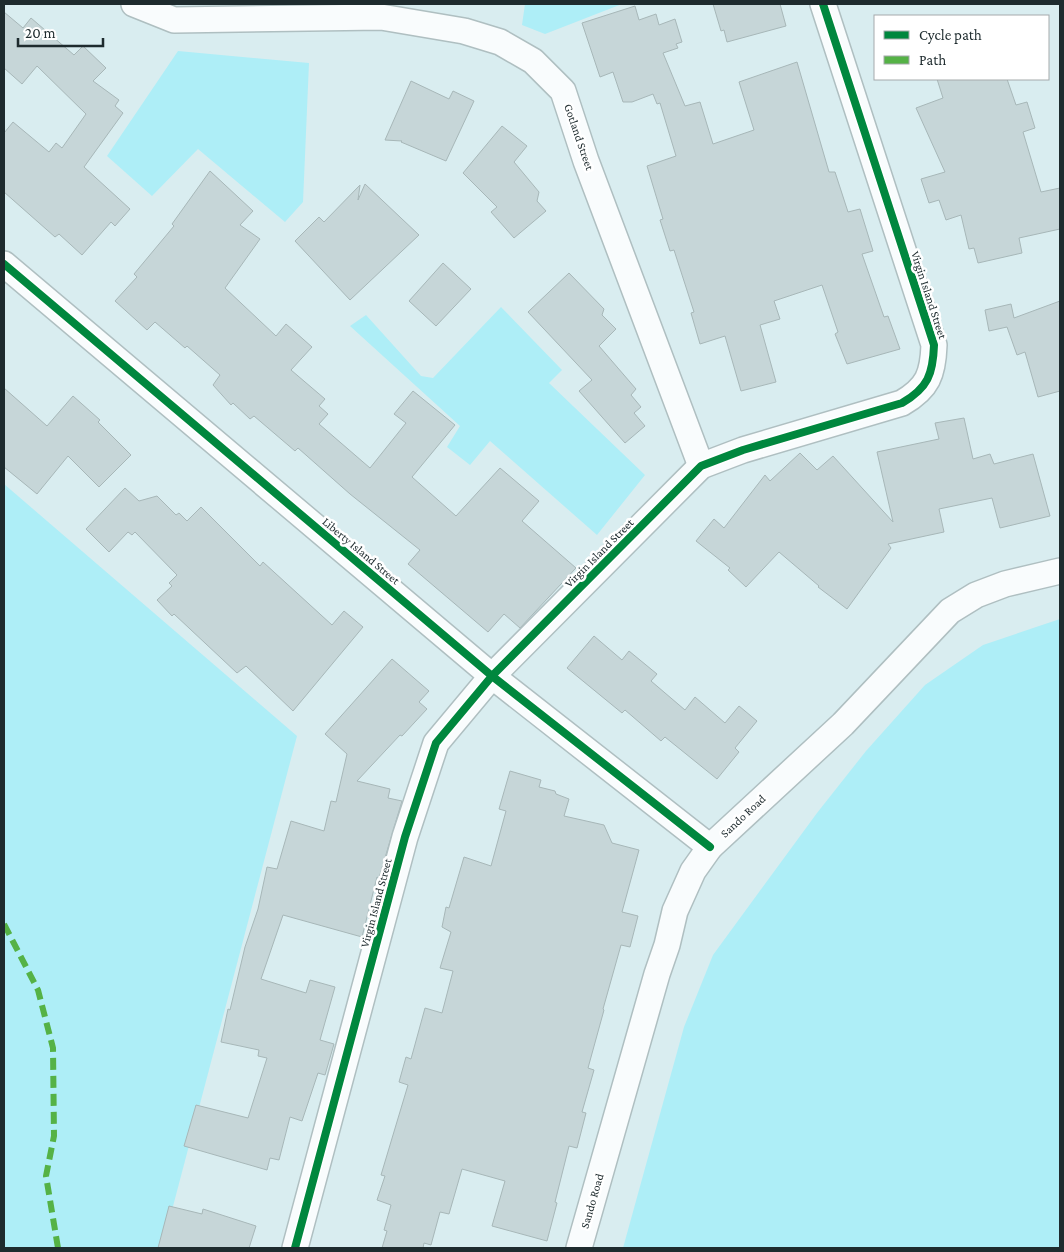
<svg xmlns="http://www.w3.org/2000/svg" width="1064" height="1252" font-family="'Crimson Pro',serif">
  <style>
    .green { fill: #aeeef7 }
    .building { fill: #c6d6d8; stroke: #a7b7b8 }
    .lines { fill: none; stroke-linecap: round; stroke-linejoin: round }
    .street-casing { stroke: #afbfc1; stroke-width: 28 }
    .street { stroke: #f9fcfd; stroke-width: 25 }
    .quiet { stroke: #55b246; stroke-width: 6; stroke-dasharray: 12 6; stroke-linecap: butt }
    .cycleway-casing { stroke: #fff; stroke-width: 11 }
    .cycleway { stroke: #00873e; stroke-width: 8 }
    .labels { text-anchor: middle; dominant-baseline: central; stroke-width: 5; stroke-linejoin: round; paint-order: stroke }
    .street-label { font-size: 12px; fill: #1e2b2e; stroke: #fff }
  </style>
  <rect width="100%" height="100%" fill="#d9edf0"/>
  <g class="green">
    <path d="M 525,4 L 622,4 L 545,34 L 522,25 Z"/>
    <path d="M 178,51 L 309,63 L 303,202 L 285,222 L 198,149 L 152,196 L 107,156 Z"/>
    <path d="M 501,307 L 562,370 L 549,383 L 645,475 L 597,535 L 490,441 L 470,465 L 447,447 L 460,426 L 350,326 L 366,315 L 421,376 L 433,378 Z"/>
    <path d="M 4,484 L 297,736 L 162,1248 L 4,1248 Z"/>
    <path d="M 1060,619 L 1060,1248 L 623,1248 L 684,1027 L 713,955 L 817,813 L 866,751 L 925,685 L 983,645 Z"/>
  </g>
  <g class="building">
    <path d="M 713,4 L 780,4 L 786,26 L 727,42 L 724,30 L 721,31 Z"/>
    <path d="M 635,6 L 639,20 L 656,14 L 659,25 L 675,19 L 682,42 L 676,44 L 678,48 L 663,53 L 685,106 L 700,102 L 713,144 L 754,130 L 739,82 L 797,62 L 829,172 L 835,172 L 848,212 L 860,209 L 873,251 L 862,254 L 884,317 L 888,316 L 900,349 L 847,364 L 835,334 L 838,332 L 822,285 L 774,301 L 780,319 L 760,325 L 776,382 L 741,391 L 725,336 L 700,344 L 691,313 L 694,312 L 674,250 L 670,251 L 660,220 L 663,219 L 647,166 L 676,156 L 660,103 L 657,104 L 653,94 L 632,102 L 623,102 L 613,72 L 600,77 L 582,23 Z"/>
    <path d="M 4,12 L 23,28 L 31,18 L 74,55 L 83,46 L 106,68 L 93,81 L 119,100 L 115,106 L 123,113 L 84,167 L 130,209 L 115,226 L 111,222 L 82,255 L 59,234 L 55,237 L 4,192 L 4,133 L 13,122 L 49,152 L 56,143 L 62,148 L 86,114 L 37,66 L 22,84 L 4,68 Z"/>
    <path d="M 937,79 L 1007,79 L 1016,105 L 1027,102 L 1035,128 L 1023,132 L 1041,192 L 1060,188 L 1060,229 L 1019,238 L 1022,253 L 978,263 L 974,248 L 969,249 L 961,215 L 946,220 L 939,200 L 929,203 L 921,179 L 945,172 L 916,108 L 943,98 Z"/>
    <path d="M 411,81 L 449,99 L 453,91 L 474,101 L 446,161 L 401,142 L 402,141 L 385,140 Z"/>
    <path d="M 502,126 L 527,146 L 514,162 L 539,192 L 537,201 L 546,211 L 514,238 L 491,212 L 497,207 L 463,173 Z"/>
    <path d="M 210,171 L 253,211 L 240,225 L 260,239 L 225,288 L 276,336 L 286,324 L 312,347 L 291,370 L 325,399 L 319,406 L 328,414 L 319,424 L 370,468 L 406,423 L 394,414 L 413,391 L 455,425 L 412,477 L 456,516 L 500,468 L 539,501 L 522,521 L 576,568 L 520,628 L 504,614 L 488,632 L 408,564 L 420,550 L 350,494 L 298,448 L 295,451 L 254,416 L 250,419 L 233,403 L 231,405 L 213,385 L 220,375 L 187,346 L 185,348 L 155,322 L 147,330 L 115,301 L 137,277 L 134,274 L 174,226 L 172,224 Z"/>
    <path d="M 365,184 L 419,235 L 350,300 L 295,241 L 319,217 L 324,222 L 360,185 L 358,200 Z"/>
    <path d="M 443,263 L 471,289 L 436,326 L 409,301 Z"/>
    <path d="M 569,273 L 604,309 L 602,315 L 616,329 L 599,346 L 636,389 L 631,395 L 641,407 L 634,413 L 645,426 L 625,443 L 579,391 L 592,380 L 528,312 Z"/>
    <path d="M 1060,301 L 1060,391 L 1038,397 L 1025,352 L 1017,355 L 1007,327 L 989,331 L 985,310 L 1011,304 L 1014,318 Z"/>
    <path d="M 4,388 L 47,426 L 73,396 L 100,420 L 98,422 L 131,455 L 99,487 L 68,456 L 37,494 L 4,467 Z"/>
    <path d="M 964,418 L 973,459 L 990,454 L 994,464 L 1033,454 L 1050,516 L 1000,528 L 992,498 L 939,509 L 944,532 L 888,544 L 891,548 L 847,609 L 818,587 L 819,586 L 779,552 L 746,587 L 728,570 L 730,568 L 696,541 L 714,519 L 724,528 L 765,475 L 770,481 L 800,453 L 817,470 L 833,456 L 893,522 L 877,452 L 939,439 L 935,423 Z"/>
    <path d="M 125,488 L 139,501 L 157,496 L 176,515 L 179,513 L 187,521 L 201,507 L 260,566 L 263,562 L 332,625 L 344,611 L 363,627 L 293,711 L 246,666 L 237,673 L 174,614 L 172,616 L 157,600 L 172,586 L 169,583 L 177,575 L 135,532 L 132,535 L 128,532 L 109,552 L 86,529 Z"/>
    <path d="M 594,636 L 622,660 L 629,651 L 657,674 L 651,681 L 685,710 L 695,697 L 725,723 L 739,706 L 757,721 L 735,748 L 739,752 L 717,779 L 665,737 L 661,741 L 625,710 L 622,713 L 567,668 Z"/>
    <path d="M 392,659 L 429,691 L 419,702 L 427,709 L 402,736 L 400,735 L 357,781 L 390,789 L 388,798 L 402,801 L 379,878 L 377,877 L 362,937 L 283,915 L 261,979 L 306,993 L 310,980 L 335,987 L 320,1040 L 334,1044 L 325,1075 L 318,1073 L 302,1121 L 290,1117 L 279,1160 L 270,1158 L 267,1170 L 184,1146 L 196,1105 L 248,1118 L 267,1058 L 258,1056 L 259,1050 L 221,1042 L 228,1009 L 230,1010 L 245,947 L 258,909 L 267,867 L 277,869 L 291,821 L 324,831 L 331,801 L 336,802 L 347,754 L 325,734 Z"/>
    <path d="M 510,771 L 541,780 L 539,787 L 555,791 L 556,794 L 569,799 L 564,816 L 604,825 L 612,843 L 639,850 L 622,912 L 638,916 L 630,947 L 621,945 L 603,1009 L 604,1010 L 588,1068 L 594,1070 L 582,1112 L 586,1113 L 577,1148 L 569,1146 L 555,1202 L 557,1203 L 547,1241 L 492,1226 L 505,1181 L 462,1169 L 449,1214 L 440,1212 L 431,1245 L 424,1243 L 423,1248 L 382,1248 L 387,1231 L 384,1230 L 391,1205 L 377,1200 L 385,1176 L 381,1175 L 408,1085 L 399,1082 L 406,1057 L 411,1059 L 425,1008 L 442,1013 L 453,971 L 440,968 L 451,932 L 442,927 L 446,907 L 449,908 L 464,857 L 491,866 L 506,811 L 499,809 Z"/>
    <path d="M 169,1206 L 202,1214 L 203,1209 L 256,1226 L 249,1248 L 158,1248 Z"/>
  </g>
  <g class="lines">
    <defs>
      <g id="street">
        <path d="M 134,4 L 174,20 L 381,17 L 464,31 L 500,42 L 533,61 L 563,91 L 586,161 L 701,466"/>
        <path d="M 4,264 L 492,676 L 710,847"/>
        <path d="M 295,1248 L 405,837 L 436,743 L 492,676 L 701,466 L 743,450 L 902,403 C 928,388 933,374 934,345 L 823,4"/>
        <path d="M 579,1248 L 657,974 L 667,945 L 675,911 L 693,871 L 710,847 L 843,724 L 950,611 L 976,595 L 1005,584 L 1060,571"/>
      </g>
    </defs>
    <use href="#street" class="street-casing"/>
    <use href="#street" class="street"/>
    <path class="quiet" d="M 4,924 L 38,990 L 53,1048 L 54,1136 L 46,1176 L 58,1248"/>
    <defs>
      <g id="cycleway">
        <path d="M 4,264 L 492,676 L 710,847"/>
        <path d="M 295,1248 L 405,837 L 436,743 L 492,676 L 701,466 L 743,450 L 902,403 C 928,388 933,374 934,345 L 823,4"/>
      </g>
    </defs>
    <use href="#cycleway" class="cycleway-casing"/>
    <use href="#cycleway" class="cycleway"/>
  </g>
  <g class="labels">
    <g class="street-label">
      <text transform="translate(579 137) rotate(71)">Gotland Street</text>
      <text transform="translate(929 295) rotate(72)">Virgin Island Street</text>
      <text transform="translate(361 551) rotate(40)">Liberty Island Street</text>
      <text transform="translate(599 553) rotate(-45)">Virgin Island Street</text>
      <text transform="translate(743 816) rotate(-43)">Sando Road</text>
      <text transform="translate(376 903) rotate(-75)">Virgin Island Street</text>
      <text transform="translate(592 1201) rotate(-74)">Sando Road</text>
    </g>
  </g>
  <rect width="1064" height="1252" fill="none" stroke="#1e2b2e" stroke-width="10"/>
  <rect x="874" y="15" width="175" height="65" fill="#ffffff" stroke="#a5aaab"/>
  <rect x="884" y="31" width="25" height="8" fill="#00873e" stroke="#a5aaab"/>
  <text x="919" y="40" font-size="15" fill="#1e2b2e">Cycle path</text>
  <rect x="884" y="56" width="25" height="8" fill="#55b246" stroke="#a5aaab"/>
  <text x="919" y="65" font-size="15" fill="#1e2b2e">Path</text>
  <path d="M18 38v8h85v-8" fill="none" stroke="#1e2b2e" stroke-width="2.5"/>
  <text x="25" y="38" font-size="15" fill="#1e2b2e" stroke="#ffffff" stroke-width="4" paint-order="stroke">20 m</text>
</svg>
